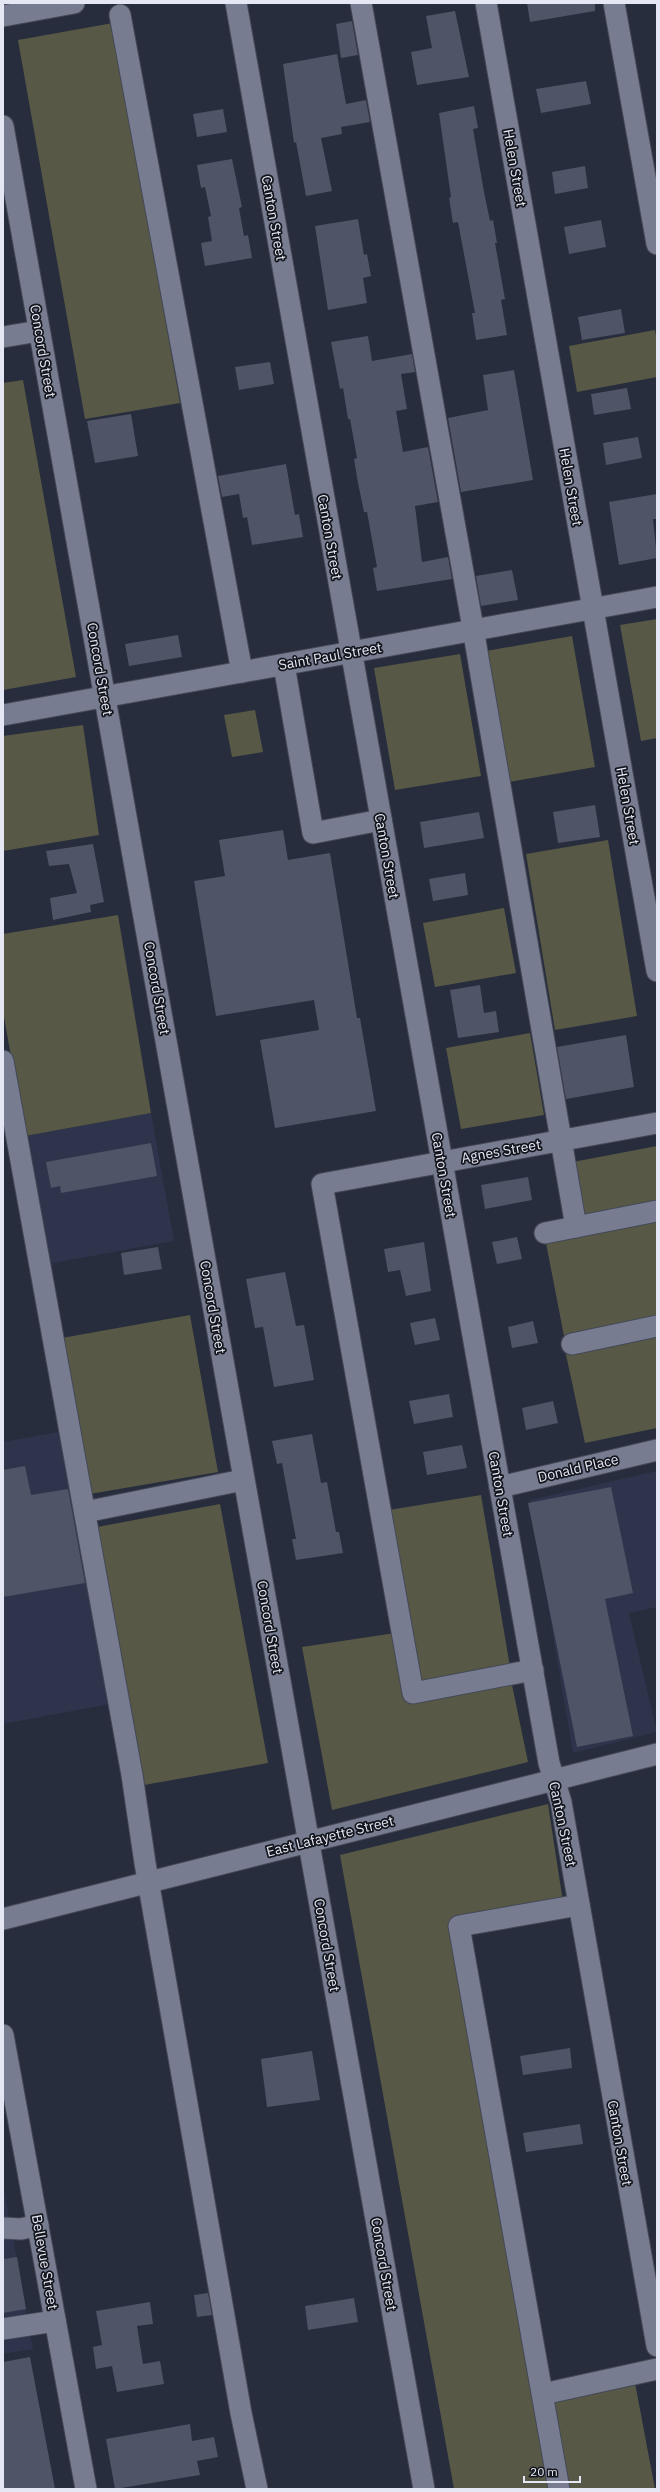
<svg xmlns="http://www.w3.org/2000/svg" width="660" height="2492" font-family="'IBM Plex Sans',sans-serif">
  <style>
    .built { fill: #2e344b }
    .green { fill: #575846 }
    .building { fill: #4f5466 }
    .lines { fill: none; stroke-linecap: round; stroke-linejoin: round }
    .minor-casing { stroke: #444856; stroke-width: 23 }
    .minor { stroke: #777c90; stroke-width: 21 }
    .labels { text-anchor: middle; dominant-baseline: central; stroke-width: 3.5; stroke-linejoin: round; paint-order: stroke }
    .street-label { font-size: 14px; fill: #e5e8f4; stroke: #14161d }
  </style>
  <rect width="100%" height="100%" fill="#282d3d"/>
  <g class="built">
    <path d="M 151,1113 L 174,1241 L 48,1264 L 25,1136 Z"/>
    <path d="M 59,1432 L 110,1704 L 3,1724 L 3,1442 Z"/>
    <path d="M 657,1471 L 657,1607 L 629,1613 L 657,1732 L 573,1753 L 530,1500 Z"/>
    <path d="M 3,2184 L 33,2349 L 3,2354 Z"/>
  </g>
  <g class="green">
    <path d="M 113,23 L 180,403 L 85,419 L 18,40 Z"/>
    <path d="M 655,330 L 657,343 L 657,377 L 577,392 L 569,346 Z"/>
    <path d="M 23,380 L 76,677 L 3,690 L 3,383 Z"/>
    <path d="M 657,619 L 657,738 L 641,741 L 620,625 Z"/>
    <path d="M 572,636 L 595,767 L 509,782 L 486,651 Z"/>
    <path d="M 460,654 L 481,776 L 395,790 L 374,668 Z"/>
    <path d="M 255,710 L 263,752 L 232,757 L 224,715 Z"/>
    <path d="M 83,725 L 99,835 L 3,851 L 3,736 Z"/>
    <path d="M 608,840 L 637,1016 L 555,1030 L 526,854 Z"/>
    <path d="M 504,908 L 516,973 L 435,987 L 423,923 Z"/>
    <path d="M 118,915 L 151,1113 L 25,1136 L 3,1011 L 3,934 Z"/>
    <path d="M 530,1033 L 544,1115 L 461,1129 L 446,1048 Z"/>
    <path d="M 657,1146 L 657,1203 L 581,1217 L 573,1162 Z"/>
    <path d="M 657,1221 L 657,1318 L 564,1336 L 546,1243 Z"/>
    <path d="M 190,1315 L 218,1472 L 90,1494 L 62,1338 Z"/>
    <path d="M 657,1331 L 657,1428 L 585,1443 L 565,1350 Z"/>
    <path d="M 481,1495 L 510,1667 L 418,1682 L 389,1510 Z"/>
    <path d="M 220,1504 L 268,1763 L 144,1785 L 97,1527 Z"/>
    <path d="M 395,1633 L 407,1698 L 511,1680 L 528,1762 L 332,1810 L 302,1647 Z"/>
    <path d="M 548,1804 L 563,1902 L 450,1923 L 553,2489 L 454,2489 L 340,1855 Z"/>
    <path d="M 635,2383 L 655,2489 L 566,2489 L 550,2401 Z"/>
  </g>
  <g class="building">
    <path d="M 527,3 L 595,3 L 595,11 L 530,22 Z"/>
    <path d="M 455,11 L 469,77 L 417,85 L 411,52 L 432,48 L 426,16 Z"/>
    <path d="M 352,21 L 358,55 L 341,58 L 336,24 Z"/>
    <path d="M 337,54 L 346,104 L 366,100 L 370,122 L 341,127 L 342,134 L 321,138 L 332,191 L 306,196 L 296,142 L 294,143 L 283,64 Z"/>
    <path d="M 586,81 L 591,104 L 541,113 L 536,89 Z"/>
    <path d="M 474,106 L 478,128 L 473,129 L 484,192 L 490,221 L 493,220 L 497,243 L 495,243 L 505,299 L 501,300 L 507,335 L 476,340 L 472,313 L 475,313 L 458,222 L 453,223 L 449,198 L 451,197 L 439,113 Z"/>
    <path d="M 223,109 L 227,132 L 197,137 L 193,114 Z"/>
    <path d="M 232,159 L 242,207 L 239,208 L 244,236 L 248,235 L 252,258 L 205,266 L 201,243 L 212,241 L 208,217 L 211,216 L 205,187 L 201,188 L 197,165 Z"/>
    <path d="M 585,166 L 588,188 L 555,194 L 552,172 Z"/>
    <path d="M 358,219 L 364,255 L 367,254 L 371,276 L 363,278 L 367,303 L 328,310 L 315,226 Z"/>
    <path d="M 601,220 L 606,247 L 569,254 L 564,227 Z"/>
    <path d="M 621,309 L 625,333 L 582,340 L 578,317 Z"/>
    <path d="M 368,336 L 372,361 L 412,354 L 415,372 L 401,374 L 407,409 L 396,411 L 403,452 L 428,447 L 438,502 L 415,506 L 422,562 L 448,557 L 452,579 L 377,591 L 373,568 L 377,567 L 367,512 L 364,512 L 358,483 L 354,459 L 357,458 L 350,419 L 348,419 L 343,388 L 340,389 L 331,342 Z"/>
    <path d="M 270,362 L 274,384 L 239,390 L 235,367 Z"/>
    <path d="M 514,370 L 533,480 L 461,492 L 448,418 L 488,410 L 483,375 Z"/>
    <path d="M 627,388 L 631,409 L 594,415 L 591,394 Z"/>
    <path d="M 131,414 L 138,456 L 95,463 L 87,421 Z"/>
    <path d="M 638,437 L 642,458 L 606,465 L 603,443 Z"/>
    <path d="M 286,464 L 295,515 L 299,514 L 303,537 L 252,545 L 247,517 L 243,518 L 239,494 L 222,497 L 218,476 Z"/>
    <path d="M 657,494 L 657,519 L 653,519 L 657,558 L 619,565 L 609,502 Z"/>
    <path d="M 512,570 L 518,600 L 481,606 L 476,576 Z"/>
    <path d="M 178,635 L 182,657 L 129,666 L 125,644 Z"/>
    <path d="M 595,805 L 600,837 L 558,843 L 553,812 Z"/>
    <path d="M 479,812 L 484,838 L 424,848 L 420,822 Z"/>
    <path d="M 283,830 L 288,860 L 330,853 L 357,1018 L 360,1018 L 376,1111 L 275,1128 L 260,1040 L 319,1030 L 314,1000 L 216,1016 L 194,881 L 225,876 L 219,840 Z"/>
    <path d="M 93,844 L 104,902 L 90,905 L 91,912 L 53,920 L 50,898 L 77,893 L 69,864 L 49,866 L 46,851 Z"/>
    <path d="M 465,873 L 468,895 L 433,901 L 429,879 Z"/>
    <path d="M 480,985 L 484,1013 L 496,1011 L 499,1032 L 458,1038 L 450,990 Z"/>
    <path d="M 626,1035 L 634,1087 L 566,1099 L 557,1047 Z"/>
    <path d="M 151,1143 L 157,1176 L 61,1193 L 60,1186 L 51,1188 L 46,1162 Z"/>
    <path d="M 528,1177 L 532,1200 L 485,1209 L 481,1185 Z"/>
    <path d="M 517,1237 L 522,1259 L 497,1264 L 492,1242 Z"/>
    <path d="M 424,1242 L 431,1291 L 406,1296 L 400,1270 L 388,1272 L 384,1249 Z"/>
    <path d="M 158,1247 L 162,1269 L 124,1275 L 121,1253 Z"/>
    <path d="M 285,1272 L 296,1326 L 304,1325 L 314,1380 L 274,1387 L 263,1327 L 255,1328 L 246,1279 Z"/>
    <path d="M 435,1318 L 440,1340 L 415,1345 L 410,1323 Z"/>
    <path d="M 533,1321 L 538,1343 L 512,1348 L 508,1327 Z"/>
    <path d="M 449,1394 L 453,1417 L 414,1424 L 409,1401 Z"/>
    <path d="M 553,1401 L 558,1423 L 526,1430 L 522,1408 Z"/>
    <path d="M 312,1434 L 321,1483 L 327,1482 L 336,1532 L 339,1532 L 343,1553 L 296,1560 L 292,1539 L 296,1539 L 282,1463 L 277,1464 L 272,1441 Z"/>
    <path d="M 462,1445 L 467,1468 L 427,1475 L 423,1452 Z"/>
    <path d="M 25,1466 L 31,1495 L 68,1489 L 85,1583 L 3,1597 L 3,1470 Z"/>
    <path d="M 611,1487 L 633,1593 L 605,1599 L 633,1736 L 577,1747 L 528,1503 Z"/>
    <path d="M 570,2048 L 572,2068 L 523,2075 L 520,2056 Z"/>
    <path d="M 312,2051 L 320,2100 L 267,2107 L 261,2059 Z"/>
    <path d="M 580,2124 L 583,2144 L 526,2152 L 523,2133 Z"/>
    <path d="M 17,2257 L 26,2309 L 3,2313 L 3,2259 Z"/>
    <path d="M 208,2293 L 212,2315 L 197,2317 L 194,2295 Z"/>
    <path d="M 354,2298 L 358,2322 L 308,2330 L 305,2306 Z"/>
    <path d="M 150,2302 L 153,2324 L 137,2326 L 143,2364 L 160,2361 L 164,2384 L 117,2392 L 112,2366 L 96,2369 L 93,2347 L 102,2345 L 96,2311 Z"/>
    <path d="M 30,2357 L 55,2489 L 3,2489 L 3,2362 Z"/>
    <path d="M 190,2424 L 192,2441 L 214,2437 L 218,2457 L 197,2461 L 200,2475 L 115,2489 L 106,2439 Z"/>
  </g>
  <g class="lines">
    <defs>
      <g id="minor">
        <path d="M 236,3 L 549,1763 L 561,1802 L 657,2346"/>
        <path d="M 361,3 L 470,611 L 576,1227"/>
        <path d="M 486,3 L 657,971"/>
        <path d="M 614,3 L 657,244"/>
        <path d="M 120,15 L 242,672"/>
        <path d="M 3,16 L 74,3"/>
        <path d="M 3,126 L 424,2489"/>
        <path d="M 3,337 L 39,331"/>
        <path d="M 284,665 L 313,833 L 381,820"/>
        <path d="M 3,715 L 657,597"/>
        <path d="M 3,1061 L 132,1775 L 145,1863 L 241,2413 L 257,2489"/>
        <path d="M 545,1233 L 657,1211"/>
        <path d="M 572,1344 L 657,1326"/>
        <path d="M 500,1487 L 657,1450"/>
        <path d="M 85,1512 L 243,1480"/>
        <path d="M 533,1670 L 413,1693 L 322,1184 L 657,1123"/>
        <path d="M 3,1919 L 657,1754"/>
        <path d="M 3,2035 L 86,2489"/>
        <path d="M 3,2228 L 21,2229 L 38,2225"/>
        <path d="M 3,2329 L 55,2321"/>
        <path d="M 543,2394 L 657,2369"/>
        <path d="M 559,2489 L 459,1926 L 579,1905"/>
      </g>
    </defs>
    <use href="#minor" class="minor-casing"/>
    <use href="#minor" class="minor"/>
  </g>
  <g class="labels">
    <g class="street-label">
      <text transform="translate(515 168) rotate(80)">Helen Street</text>
      <text transform="translate(274 218) rotate(80)">Canton Street</text>
      <text transform="translate(43 351) rotate(80)">Concord Street</text>
      <text transform="translate(571 487) rotate(80)">Helen Street</text>
      <text transform="translate(330 537) rotate(80)">Canton Street</text>
      <text transform="translate(330 656) rotate(-10)">Saint Paul Street</text>
      <text transform="translate(100 669) rotate(80)">Concord Street</text>
      <text transform="translate(628 806) rotate(80)">Helen Street</text>
      <text transform="translate(387 856) rotate(80)">Canton Street</text>
      <text transform="translate(157 988) rotate(80)">Concord Street</text>
      <text transform="translate(501 1151) rotate(-10)">Agnes Street</text>
      <text transform="translate(444 1175) rotate(80)">Canton Street</text>
      <text transform="translate(213 1307) rotate(80)">Concord Street</text>
      <text transform="translate(578 1468) rotate(-13)">Donald Place</text>
      <text transform="translate(501 1494) rotate(80)">Canton Street</text>
      <text transform="translate(270 1627) rotate(80)">Concord Street</text>
      <text transform="translate(563 1824) rotate(78)">Canton Street</text>
      <text transform="translate(330 1836) rotate(-14)">East Lafayette Street</text>
      <text transform="translate(327 1945) rotate(80)">Concord Street</text>
      <text transform="translate(620 2143) rotate(80)">Canton Street</text>
      <text transform="translate(45 2262) rotate(80)">Bellevue Street</text>
      <text transform="translate(384 2264) rotate(80)">Concord Street</text>
    </g>
  </g>
  <rect width="660" height="2492" fill="none" stroke="#e5e8f4" stroke-width="8"/>
  <path d="M524 2476v6h56v-6" fill="none" stroke="#e5e8f4" stroke-width="2"/>
  <text x="530" y="2476" font-size="12" fill="#e5e8f4" stroke="#14161d" stroke-width="3" paint-order="stroke">20 m</text>
</svg>
